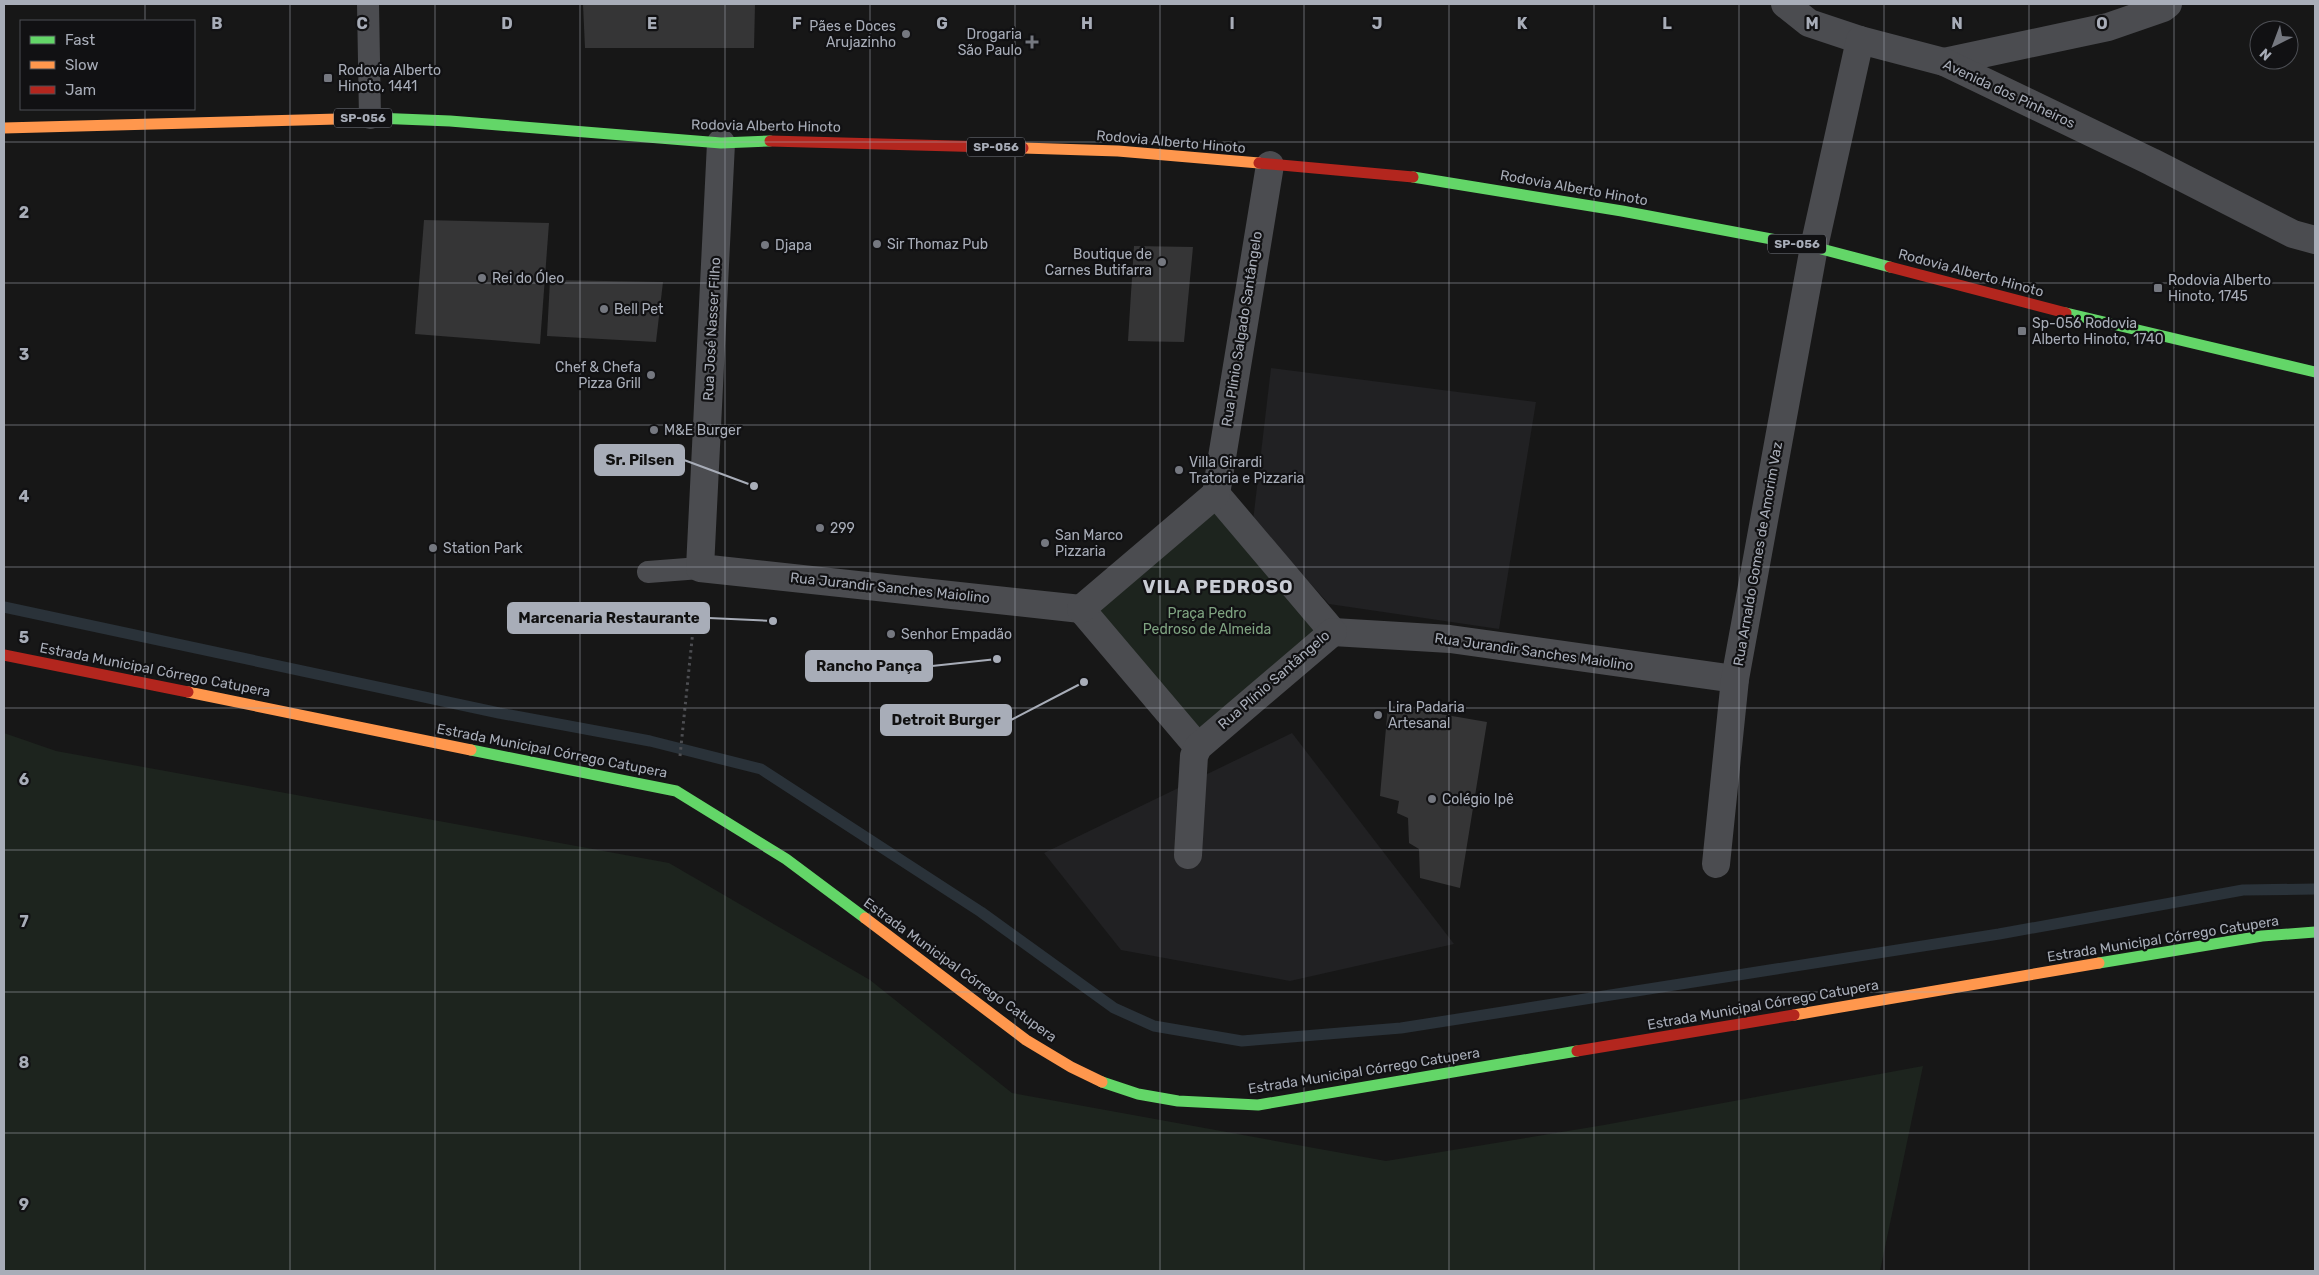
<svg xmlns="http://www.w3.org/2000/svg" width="2319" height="1275" font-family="Rubik,sans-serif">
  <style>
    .built { fill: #212123 }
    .green { fill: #1d241e }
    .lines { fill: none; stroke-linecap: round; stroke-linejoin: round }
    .stream { stroke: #2a3239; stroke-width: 11 }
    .building { fill: #353536 }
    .path { stroke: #4d4e52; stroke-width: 3; stroke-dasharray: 2.5 4; stroke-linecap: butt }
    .lane { stroke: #4b4c50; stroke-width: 22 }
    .street { stroke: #4b4c50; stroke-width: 28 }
    .fast { stroke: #63d668; stroke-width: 11 }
    .slow { stroke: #ff974d; stroke-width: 11 }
    .jam { stroke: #b3261e; stroke-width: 11 }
    .grid { fill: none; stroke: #a8adb8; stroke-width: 1; stroke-opacity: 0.55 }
    .poi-dot { fill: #757880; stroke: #111113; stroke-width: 2 }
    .labels { text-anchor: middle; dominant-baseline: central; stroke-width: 4.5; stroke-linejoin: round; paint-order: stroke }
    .shield { fill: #111113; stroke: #7b7e86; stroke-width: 1 }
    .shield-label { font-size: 12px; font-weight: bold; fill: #a8adb8 }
    .poi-label { font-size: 14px; fill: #a8adb8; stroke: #111113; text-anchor: start }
    .street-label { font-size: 14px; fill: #a8adb8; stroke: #111113 }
    .park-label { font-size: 14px; fill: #7fa381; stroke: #111113 }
    .district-label { font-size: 19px; font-weight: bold; letter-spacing: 1px; fill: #c9ccd4; stroke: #111113 }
    .grid-label { font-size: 16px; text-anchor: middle; font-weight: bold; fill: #a8adb8; stroke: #111113; stroke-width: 4.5; stroke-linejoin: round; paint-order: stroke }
    .leader { fill: none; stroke: #a8adb8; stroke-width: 2 }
    .callout-dot { fill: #a8adb8; stroke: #111113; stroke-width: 2 }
    .callout { fill: #a8adb8; stroke: #a8adb8; stroke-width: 2 }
    .callout-label { font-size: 15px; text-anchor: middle; font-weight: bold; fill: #111 }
  </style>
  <rect width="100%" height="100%" fill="#171717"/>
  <g class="built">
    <path d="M 1271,368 L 1536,402 L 1499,629 L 1329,604 L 1253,521 Z"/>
    <path d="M 1292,733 L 1454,944 L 1290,981 L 1121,950 L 1044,853 Z"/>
  </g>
  <g class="green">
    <path d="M 1216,512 L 1316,630 L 1198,730 L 1098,612 Z"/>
    <path d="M 4,733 L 56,751 L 669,863 L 870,980 L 1012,1093 L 1386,1161 L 1604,1125 L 1923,1066 L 1880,1271 L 4,1271 Z"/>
  </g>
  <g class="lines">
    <path class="stream" d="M 4,607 L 499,713 L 650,741 L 761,769 L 981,912 L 1114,1008 L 1154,1026 L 1242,1041 L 1401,1028 L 1999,934 L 2243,890 L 2315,889"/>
  </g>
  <g class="building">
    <path d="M 583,4 L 755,4 L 754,48 L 585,48 Z"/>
    <path d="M 424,220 L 549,223 L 540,344 L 415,334 Z"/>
    <path d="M 1134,246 L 1193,247 L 1184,342 L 1128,341 Z"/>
    <path d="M 550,280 L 663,282 L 656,342 L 547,336 Z"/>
    <path d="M 1388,705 L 1487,722 L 1460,888 L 1420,878 L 1419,849 L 1409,843 L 1408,818 L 1397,813 L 1399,801 L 1380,796 Z"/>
  </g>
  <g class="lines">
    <path class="path" d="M 680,756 L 696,601"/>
    <g class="lane">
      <path d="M 368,4 L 370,118"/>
      <path d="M 648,572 L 700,568"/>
    </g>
    <g class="street">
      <path d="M 1785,4 L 1809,23 L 1860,40"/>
      <path d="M 1944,62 L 2108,27 L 2163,8 L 2168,4"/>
      <path d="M 721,143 L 700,568 L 1081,609"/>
      <path d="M 1216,494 L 1270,165"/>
      <path d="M 1216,494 L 1333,632"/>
      <path d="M 1081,609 L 1198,747"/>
      <path d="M 1081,609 L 1216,494"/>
      <path d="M 1333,632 L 1450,639 L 1735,679"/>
      <path d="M 1188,855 L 1194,756 L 1198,747 L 1333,632"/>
      <path d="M 1716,864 L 1735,679 L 1814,247 L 1860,40 L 1944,62 L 2152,162 L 2293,234 L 2315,240"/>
    </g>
    <g class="fast">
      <path d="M 375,118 L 450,121 L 721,143 L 770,141"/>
      <path d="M 1413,177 L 1622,211 L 1814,247 L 1890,267"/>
      <path d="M 2066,313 L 2315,372"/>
      <path d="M 471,750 L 676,791 L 786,859 L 865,918"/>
      <path d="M 2099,963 L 2262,936 L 2315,932"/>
      <path d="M 1102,1082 L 1138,1094 L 1178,1101 L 1258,1105 L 1577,1051"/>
    </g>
    <g class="slow">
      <path d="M 4,128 L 375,118"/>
      <path d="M 1023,148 L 1118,151 L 1259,163"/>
      <path d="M 188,692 L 471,750"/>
      <path d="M 865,918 L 1026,1040 L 1071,1067 L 1102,1082"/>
      <path d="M 1794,1015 L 2099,963"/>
    </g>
    <g class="jam">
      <path d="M 770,141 L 1023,148"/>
      <path d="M 1259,163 L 1413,177"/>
      <path d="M 1890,267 L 2066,313"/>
      <path d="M 4,655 L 188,692"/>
      <path d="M 1577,1051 L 1794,1015"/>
    </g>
  </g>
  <path class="grid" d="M 145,4 L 145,21M 290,4 L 290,1271M 435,4 L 435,1271M 580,4 L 580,1271M 725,4 L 725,1271M 870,4 L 870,1271M 1015,4 L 1015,1271M 1160,4 L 1160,1271M 1304,4 L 1304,1271M 1449,4 L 1449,1271M 1594,4 L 1594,1271M 1739,4 L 1739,1271M 1884,4 L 1884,1271M 2029,4 L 2029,1271M 2174,4 L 2174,1271M 145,109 L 145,1271M 4,142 L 2315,142M 4,283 L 2315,283M 4,425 L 2315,425M 4,567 L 2315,567M 4,708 L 2315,708M 4,850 L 2315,850M 4,992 L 2315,992M 4,1133 L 2315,1133"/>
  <g class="poi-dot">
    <circle cx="906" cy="34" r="5"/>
    <path d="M1029.5 34.5h5v5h5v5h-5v5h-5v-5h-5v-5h5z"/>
    <rect x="323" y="73" width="10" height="10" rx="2.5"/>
    <circle cx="877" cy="244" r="5"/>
    <circle cx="765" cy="245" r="5"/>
    <circle cx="1162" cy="262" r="5"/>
    <circle cx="482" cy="278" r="5"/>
    <rect x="2153" y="283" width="10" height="10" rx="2.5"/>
    <circle cx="604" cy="309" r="5"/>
    <rect x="2017" y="326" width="10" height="10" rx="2.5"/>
    <circle cx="651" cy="375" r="5"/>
    <circle cx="654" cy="430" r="5"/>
    <circle cx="1179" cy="470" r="5"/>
    <circle cx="820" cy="528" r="5"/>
    <circle cx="1045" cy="543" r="5"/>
    <circle cx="433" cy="548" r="5"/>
    <circle cx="891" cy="634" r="5"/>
    <circle cx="1378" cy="715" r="5"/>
    <circle cx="1432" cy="799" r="5"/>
  </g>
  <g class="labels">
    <g class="shield">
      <rect x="334" y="108.5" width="58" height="19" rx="4"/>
      <rect x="967" y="137.5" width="58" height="19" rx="4"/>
      <rect x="1768" y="234.5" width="58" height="19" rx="4"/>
    </g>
    <g class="shield-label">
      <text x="363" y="118">SP-056</text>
      <text x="996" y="147">SP-056</text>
      <text x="1797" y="244">SP-056</text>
    </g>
    <g class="poi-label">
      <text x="896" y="26" text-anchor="end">Pães e Doces<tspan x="896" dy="16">Arujazinho</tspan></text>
      <text x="1022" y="34" text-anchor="end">Drogaria<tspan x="1022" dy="16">São Paulo</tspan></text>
      <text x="338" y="70">Rodovia Alberto<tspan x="338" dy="16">Hinoto, 1441</tspan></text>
      <text x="887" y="244">Sir Thomaz Pub</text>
      <text x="775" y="245">Djapa</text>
      <text x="1152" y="254" text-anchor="end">Boutique de<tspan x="1152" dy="16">Carnes Butifarra</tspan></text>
      <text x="492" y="278">Rei do Óleo</text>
      <text x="2168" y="280">Rodovia Alberto<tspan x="2168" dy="16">Hinoto, 1745</tspan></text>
      <text x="614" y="309">Bell Pet</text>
      <text x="2032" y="323">Sp-056 Rodovia<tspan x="2032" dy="16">Alberto Hinoto, 1740</tspan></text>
      <text x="641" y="367" text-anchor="end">Chef &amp; Chefa<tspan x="641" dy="16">Pizza Grill</tspan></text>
      <text x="664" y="430">M&amp;E Burger</text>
      <text x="1189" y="462">Villa Girardi<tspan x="1189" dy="16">Tratoria e Pizzaria</tspan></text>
      <text x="830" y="528">299</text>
      <text x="1055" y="535">San Marco<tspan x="1055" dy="16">Pizzaria</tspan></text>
      <text x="443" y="548">Station Park</text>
      <text x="901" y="634">Senhor Empadão</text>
      <text x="1388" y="707">Lira Padaria<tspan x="1388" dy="16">Artesanal</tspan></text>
      <text x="1442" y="799">Colégio Ipê</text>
    </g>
    <g class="street-label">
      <text transform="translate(2009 94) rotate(25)">Avenida dos Pinheiros</text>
      <text transform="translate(766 126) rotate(1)">Rodovia Alberto Hinoto</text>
      <text transform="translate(1171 142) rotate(5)">Rodovia Alberto Hinoto</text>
      <text transform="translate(1574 188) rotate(10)">Rodovia Alberto Hinoto</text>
      <text transform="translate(1971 273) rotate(15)">Rodovia Alberto Hinoto</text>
      <text transform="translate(712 329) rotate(-87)">Rua José Nasser Filho</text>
      <text transform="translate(1242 329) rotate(-81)">Rua Plínio Salgado Santângelo</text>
      <text transform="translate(1758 554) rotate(-80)">Rua Arnaldo Gomes de Amorim Vaz</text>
      <text transform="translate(890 588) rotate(6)">Rua Jurandir Sanches Maiolino</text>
      <text transform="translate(1534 652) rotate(8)">Rua Jurandir Sanches Maiolino</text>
      <text transform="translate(155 670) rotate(11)">Estrada Municipal Córrego Catupera</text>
      <text transform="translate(1274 680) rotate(-41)">Rua Plínio Santângelo</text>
      <text transform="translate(552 751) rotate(11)">Estrada Municipal Córrego Catupera</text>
      <text transform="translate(2163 939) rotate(-9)">Estrada Municipal Córrego Catupera</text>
      <text transform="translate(960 970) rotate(36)">Estrada Municipal Córrego Catupera</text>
      <text transform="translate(1763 1005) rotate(-10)">Estrada Municipal Córrego Catupera</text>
      <text transform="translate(1364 1071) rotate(-9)">Estrada Municipal Córrego Catupera</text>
    </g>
    <g class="park-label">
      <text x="1207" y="613">Praça Pedro<tspan x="1207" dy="16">Pedroso de Almeida</tspan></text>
    </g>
    <g class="district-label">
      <text x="1218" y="586">VILA PEDROSO</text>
    </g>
  </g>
  <g class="grid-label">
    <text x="217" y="29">B</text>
    <text x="362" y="29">C</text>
    <text x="507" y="29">D</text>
    <text x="652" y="29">E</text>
    <text x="797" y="29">F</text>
    <text x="942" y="29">G</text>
    <text x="1087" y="29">H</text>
    <text x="1232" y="29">I</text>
    <text x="1377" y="29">J</text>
    <text x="1522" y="29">K</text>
    <text x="1667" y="29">L</text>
    <text x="1812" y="29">M</text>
    <text x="1957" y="29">N</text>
    <text x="2102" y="29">O</text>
    <text x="24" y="218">2</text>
    <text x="24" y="360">3</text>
    <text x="24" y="502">4</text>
    <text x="24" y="643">5</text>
    <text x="24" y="785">6</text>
    <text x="24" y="927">7</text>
    <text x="24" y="1068">8</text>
    <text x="24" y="1210">9</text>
  </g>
  <path class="leader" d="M754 486L684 460M773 621L709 618M997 659L932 666M1084 682L1011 720"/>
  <g class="callout-dot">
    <circle cx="754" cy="486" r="5"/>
    <circle cx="773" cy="621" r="5"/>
    <circle cx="997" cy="659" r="5"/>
    <circle cx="1084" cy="682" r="5"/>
  </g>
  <g class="callout">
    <rect x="595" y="445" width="89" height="30" rx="5"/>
    <rect x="508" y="603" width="201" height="30" rx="5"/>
    <rect x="806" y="651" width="126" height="30" rx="5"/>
    <rect x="881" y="705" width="130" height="30" rx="5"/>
  </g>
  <g class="callout-label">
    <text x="640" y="465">Sr. Pilsen</text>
    <text x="609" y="623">Marcenaria Restaurante</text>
    <text x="869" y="671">Rancho Pança</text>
    <text x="946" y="725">Detroit Burger</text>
  </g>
  <rect width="2319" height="1275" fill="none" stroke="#a8adb8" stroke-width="10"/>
  <rect x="20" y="20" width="175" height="90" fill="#111113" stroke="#4d4f55"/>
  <rect x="30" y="36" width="25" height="8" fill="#63d668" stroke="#4d4f55"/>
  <text x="65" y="45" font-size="15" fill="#a8adb8">Fast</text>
  <rect x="30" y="61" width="25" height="8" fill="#ff974d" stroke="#4d4f55"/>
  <text x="65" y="70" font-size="15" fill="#a8adb8">Slow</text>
  <rect x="30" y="86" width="25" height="8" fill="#b3261e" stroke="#4d4f55"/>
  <text x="65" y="95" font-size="15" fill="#a8adb8">Jam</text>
  <g transform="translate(2274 45) rotate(222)"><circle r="24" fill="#111113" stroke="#4d4f55"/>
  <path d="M0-4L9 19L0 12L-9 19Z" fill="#757880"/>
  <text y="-8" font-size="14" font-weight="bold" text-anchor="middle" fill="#a8adb8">N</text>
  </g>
</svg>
